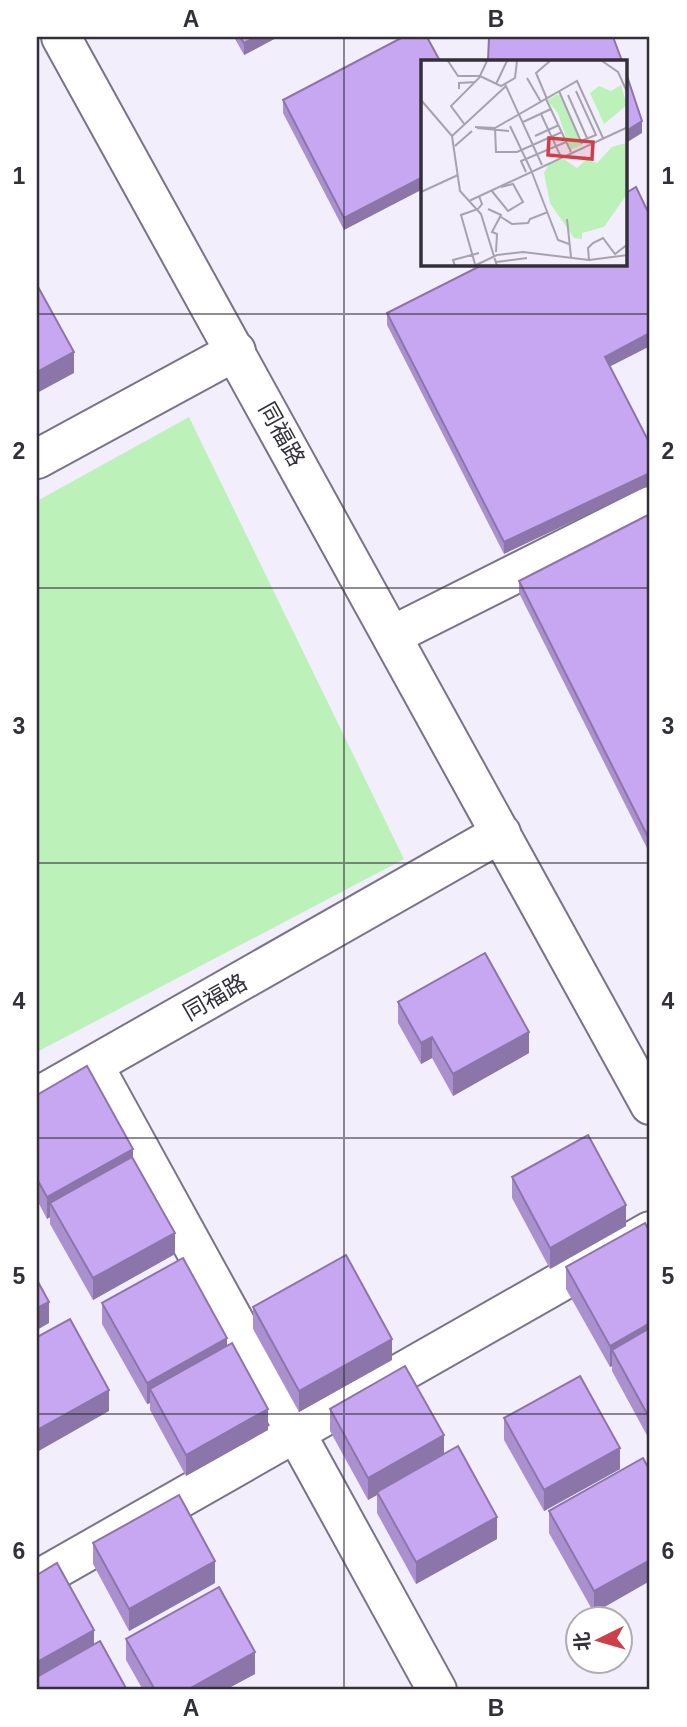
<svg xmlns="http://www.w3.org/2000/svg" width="687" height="1727" font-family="Helvetica,'Noto Sans SC',sans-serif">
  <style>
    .green { fill: #bdf1ba }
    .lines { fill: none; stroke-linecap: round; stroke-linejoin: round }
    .minor-casing { stroke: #797388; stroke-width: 42 }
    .minor { stroke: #fff; stroke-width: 38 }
    .wall { fill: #ab90d0 }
    .shaded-wall { fill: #8b75a9 }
    .building { fill: #c7a7f2; stroke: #8b75a9; stroke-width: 2 }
    .grid { fill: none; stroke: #333039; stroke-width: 2; stroke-opacity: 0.55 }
    .labels { text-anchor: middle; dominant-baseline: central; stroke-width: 5; stroke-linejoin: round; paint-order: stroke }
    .street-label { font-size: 23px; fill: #333039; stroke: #fff }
    .inset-road { fill: none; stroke: #a6a2ae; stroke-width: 2 }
    .view { fill: #cf3f49; fill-opacity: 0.15; stroke: #cf3f49; stroke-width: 3.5 }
    .inset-edge { fill: none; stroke: #333039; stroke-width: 3.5 }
    .neatline { fill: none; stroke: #333039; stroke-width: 2.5 }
    .grid-label { font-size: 23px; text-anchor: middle; font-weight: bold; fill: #333039 }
  </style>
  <rect width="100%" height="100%" fill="#f2eefc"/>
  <path class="green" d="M 189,417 L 404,859 L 37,1052 L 37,501 Z"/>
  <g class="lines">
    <defs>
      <g id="minor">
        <path d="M 61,37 L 650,1105"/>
        <path d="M 37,459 L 236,351"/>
        <path d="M 393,635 L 650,506"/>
        <path d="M 94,1066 L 437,1690"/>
        <path d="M 37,1097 L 501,833"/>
        <path d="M 37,1580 L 650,1231"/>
      </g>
    </defs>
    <use href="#minor" class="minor-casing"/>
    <use href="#minor" class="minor"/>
  </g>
  <g class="wall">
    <path d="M 234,37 L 278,37 L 244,55 Z"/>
    <path d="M 403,37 L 344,230 L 283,113 L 283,100 Z"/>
    <path d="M 387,313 L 650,346 L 610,366 L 504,554 L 387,325 Z"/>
    <path d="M 650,514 L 650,854 L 519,593 L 519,581 Z"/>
    <path d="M 398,1002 L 529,1053 L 453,1096 L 432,1058 L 421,1064 L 398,1023 Z"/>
    <path d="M 37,1095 L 133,1159 L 175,1254 L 93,1300 L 50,1224 L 50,1217 L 47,1219 L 37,1200 Z"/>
    <path d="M 512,1177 L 626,1226 L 550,1269 L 512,1198 Z"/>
    <path d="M 650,1232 L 650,1441 L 612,1371 L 612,1366 L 610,1367 L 566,1289 L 566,1267 Z"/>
    <path d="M 102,1303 L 227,1346 L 268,1430 L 186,1476 L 150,1410 L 150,1403 L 147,1404 L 102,1324 Z"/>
    <path d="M 253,1307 L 392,1360 L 299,1412 L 253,1329 Z"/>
    <path d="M 330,1409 L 444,1454 L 497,1539 L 416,1584 L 377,1513 L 377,1495 L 368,1500 L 330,1431 Z"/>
    <path d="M 504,1418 L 620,1469 L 544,1511 L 504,1440 Z"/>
    <path d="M 643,1458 L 594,1613 L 549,1533 L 549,1511 Z"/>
    <path d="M 93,1543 L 215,1583 L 129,1631 L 93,1564 Z"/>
    <path d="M 126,1639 L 255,1674 L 225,1690 L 143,1690 L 126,1660 Z"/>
  </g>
  <g class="shaded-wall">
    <path d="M 256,37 L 278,37 L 244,55 L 244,43 Z"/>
    <path d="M 642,121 L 642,133 L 626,143 L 626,131 Z"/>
    <path d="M 423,177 L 423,189 L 344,230 L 344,218 Z"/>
    <path d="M 650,333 L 650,346 L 605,369 L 605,357 Z"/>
    <path d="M 74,352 L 74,373 L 37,393 L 37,372 Z"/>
    <path d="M 650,473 L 650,485 L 504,554 L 504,542 Z"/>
    <path d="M 529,1032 L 529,1053 L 453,1096 L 453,1074 Z"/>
    <path d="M 432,1037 L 432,1058 L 421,1064 L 421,1043 Z"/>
    <path d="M 133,1149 L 133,1170 L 50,1203 L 50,1217 L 47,1219 L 47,1197 Z"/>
    <path d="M 626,1205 L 626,1226 L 550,1269 L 550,1248 Z"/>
    <path d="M 175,1233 L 175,1254 L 93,1300 L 93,1278 Z"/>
    <path d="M 49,1302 L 49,1323 L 37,1330 L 37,1308 Z"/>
    <path d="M 650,1323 L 650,1345 L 612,1350 L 612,1366 L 610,1367 L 610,1346 Z"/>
    <path d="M 227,1338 L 227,1360 L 150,1389 L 150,1403 L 147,1404 L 147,1383 Z"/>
    <path d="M 392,1339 L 392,1360 L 299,1412 L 299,1391 Z"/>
    <path d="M 109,1390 L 109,1411 L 37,1452 L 37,1430 Z"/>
    <path d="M 268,1409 L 268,1430 L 186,1476 L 186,1455 Z"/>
    <path d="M 444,1435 L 444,1457 L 377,1492 L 377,1495 L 368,1500 L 368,1478 Z"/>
    <path d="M 620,1448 L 620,1469 L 544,1511 L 544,1490 Z"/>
    <path d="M 497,1517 L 497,1539 L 416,1584 L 416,1562 Z"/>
    <path d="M 650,1560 L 650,1581 L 594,1613 L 594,1591 Z"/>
    <path d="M 215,1561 L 215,1583 L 129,1631 L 129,1609 Z"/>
    <path d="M 94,1630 L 94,1651 L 37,1683 L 37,1662 Z"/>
    <path d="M 255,1652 L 255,1674 L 225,1690 L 187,1690 Z"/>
  </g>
  <g class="building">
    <path d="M 240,37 L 256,37 L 244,43 Z"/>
    <path d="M 403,37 L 427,37 L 440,61 L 423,61 L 423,177 L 344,218 L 283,100 Z"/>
    <path d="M 489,37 L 613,37 L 622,61 L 488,61 Z"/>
    <path d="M 626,73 L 642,121 L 626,131 Z"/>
    <path d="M 636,187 L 650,216 L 650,333 L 605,357 L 650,444 L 650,473 L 504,542 L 387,313 L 484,264 L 626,264 L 626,193 Z"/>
    <path d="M 37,285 L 74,352 L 37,372 Z"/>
    <path d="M 650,514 L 650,841 L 519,581 Z"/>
    <path d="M 485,953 L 529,1032 L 453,1074 L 432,1037 L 421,1043 L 398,1002 Z"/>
    <path d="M 87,1066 L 133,1149 L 47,1197 L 37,1179 L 37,1095 Z"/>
    <path d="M 588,1135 L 626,1205 L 550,1248 L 512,1177 Z"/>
    <path d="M 132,1157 L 175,1233 L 93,1278 L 50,1203 Z"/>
    <path d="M 645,1223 L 650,1232 L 650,1323 L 610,1346 L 566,1267 Z"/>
    <path d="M 346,1255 L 392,1339 L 299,1391 L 253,1307 Z"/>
    <path d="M 183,1258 L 227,1338 L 147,1383 L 102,1303 Z"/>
    <path d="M 37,1280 L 49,1302 L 37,1308 Z"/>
    <path d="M 70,1319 L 109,1390 L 37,1430 L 37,1337 Z"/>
    <path d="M 650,1328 L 650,1419 L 612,1350 Z"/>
    <path d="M 232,1343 L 268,1409 L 186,1455 L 150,1389 Z"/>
    <path d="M 405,1366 L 444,1435 L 368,1478 L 330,1409 Z"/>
    <path d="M 580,1376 L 620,1448 L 544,1490 L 504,1418 Z"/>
    <path d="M 458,1446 L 497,1517 L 416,1562 L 377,1492 Z"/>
    <path d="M 643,1458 L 650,1471 L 650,1560 L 594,1591 L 549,1511 Z"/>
    <path d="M 179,1495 L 215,1561 L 129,1609 L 93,1543 Z"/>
    <path d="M 57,1563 L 94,1630 L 37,1662 L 37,1575 Z"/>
    <path d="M 219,1587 L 255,1652 L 187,1690 L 155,1690 L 126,1639 Z"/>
    <path d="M 100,1641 L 127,1690 L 37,1690 L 37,1677 Z"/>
  </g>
  <path class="grid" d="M 344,37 L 344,1690M 37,314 L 650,314M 37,588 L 650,588M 37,863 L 650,863M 37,1138 L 650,1138M 37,1414 L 650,1414"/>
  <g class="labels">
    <g class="street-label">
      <text transform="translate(282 434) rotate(61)">同福路</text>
      <text transform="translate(215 997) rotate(-30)">同福路</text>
    </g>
  </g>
  <g transform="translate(421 60)">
    <rect width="206" height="206" fill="#f2eefc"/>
    <path d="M 200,25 L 206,45 L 183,64 L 169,33 L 178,26 L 190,31 ZM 135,35 L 139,35 L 161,85 L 149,90 L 137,53 L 126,40 ZM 205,83 L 206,134 L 183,167 L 161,173 L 161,179 L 153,178 L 129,143 L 123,113 L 128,104 L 143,99 L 156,108 L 166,99 L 176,103 L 191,87 Z" fill="#bdf1ba"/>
    <path class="inset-road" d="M 27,1 L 37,16 L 59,16 L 80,26 L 94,18 L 96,1M 181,1 L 197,12 L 207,34M 106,18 L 120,42M 75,24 L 86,1M 84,24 L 121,105M 38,29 L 38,23 L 55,22M 138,31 L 161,84M 155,31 L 175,75 L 160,81M 147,35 L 166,78M 125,39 L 150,92M 126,39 L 115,13 L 129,1M 0,40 L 31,76 L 39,131 L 60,154 L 76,206M 120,54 L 140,97M 102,62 L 130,49M 44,65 L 30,46 L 58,18 L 66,1M 89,66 L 110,110M 54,67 L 74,68 L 156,21 L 182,78M 56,68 L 88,71M 74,68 L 75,92 L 96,92 L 141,72M 31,76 L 85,26M 114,76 L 138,65M 34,86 L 51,71M 110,110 L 137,180 L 148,184M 105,112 L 100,101 L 145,82M 70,130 L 87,151 L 102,142 L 92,124 L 80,127M 0,132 L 37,115M 48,141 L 207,67M 67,149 L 80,155 L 71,172 L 76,174 L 75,192M 80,157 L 91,164 L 107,163 L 109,159 L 127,152M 146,159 L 150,197M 168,200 L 167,188 L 172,183 L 182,178 L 194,194 L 207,184M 75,202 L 106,198M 54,204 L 40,155 L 57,149 L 61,144 L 58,136M 34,206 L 32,200 L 58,193M 53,206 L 76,195 L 102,192 L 168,200 L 207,195"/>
    <path class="view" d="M 128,78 L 172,82 L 171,99 L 127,95 Z"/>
    <rect width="206" height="206" class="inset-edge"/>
  </g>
  <rect width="687" height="1727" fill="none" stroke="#ffffff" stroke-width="77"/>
  <g transform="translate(599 1640) rotate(265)"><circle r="33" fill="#ffffff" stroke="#adacb0" stroke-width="2"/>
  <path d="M0-5L12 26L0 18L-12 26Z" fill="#cf3f49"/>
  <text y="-10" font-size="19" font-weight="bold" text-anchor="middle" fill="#333039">北</text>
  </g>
  <rect x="38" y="38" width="610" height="1650" class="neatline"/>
  <g class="grid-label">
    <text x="191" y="27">A</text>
    <text x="496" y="27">B</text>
    <text x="19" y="184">1</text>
    <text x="668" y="184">1</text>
    <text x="19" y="459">2</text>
    <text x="668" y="459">2</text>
    <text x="19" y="734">3</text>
    <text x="668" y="734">3</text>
    <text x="19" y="1009">4</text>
    <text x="668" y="1009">4</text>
    <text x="19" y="1284">5</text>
    <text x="668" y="1284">5</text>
    <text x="19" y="1559">6</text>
    <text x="668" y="1559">6</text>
    <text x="191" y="1716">A</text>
    <text x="496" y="1716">B</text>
  </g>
</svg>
